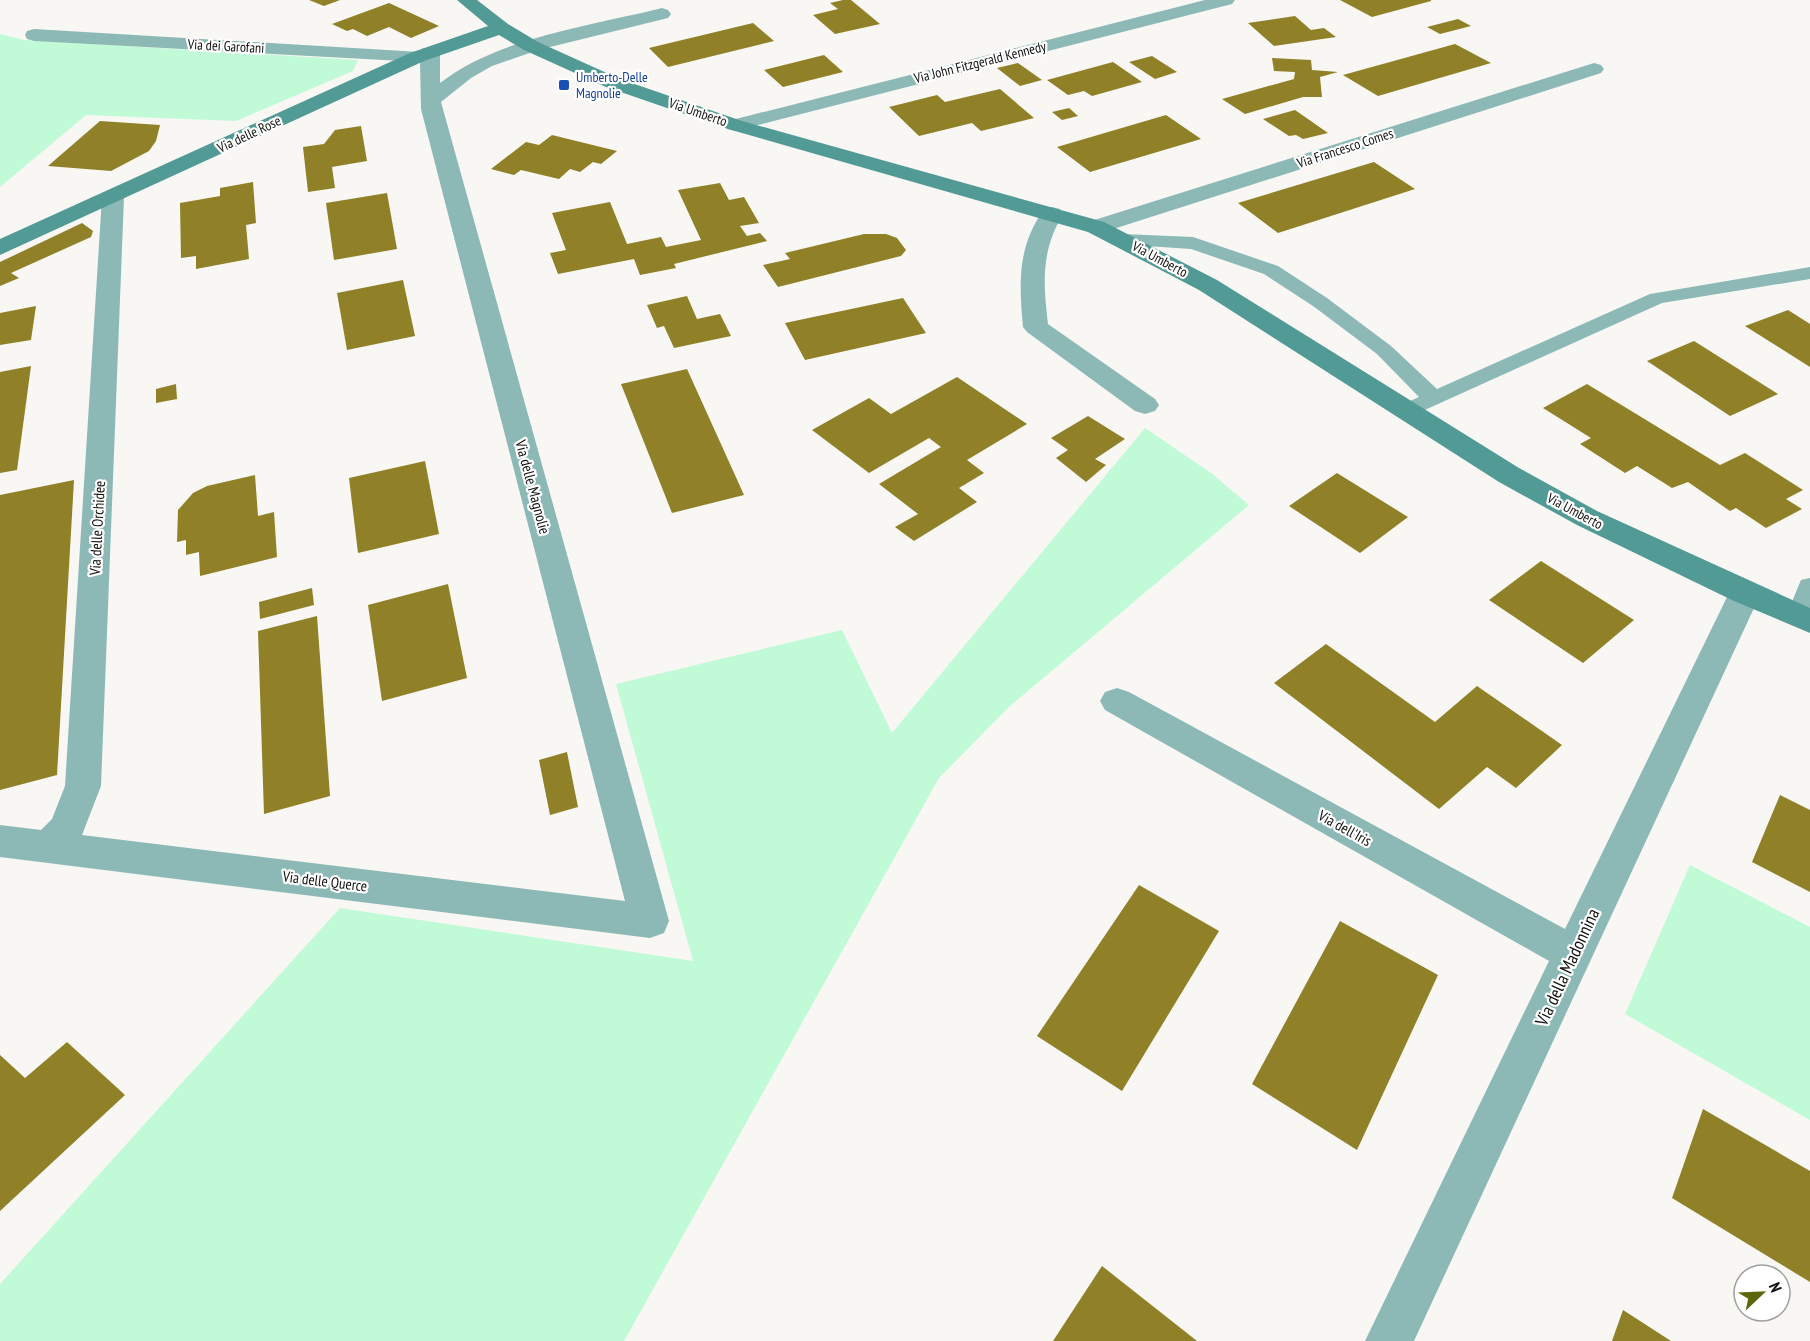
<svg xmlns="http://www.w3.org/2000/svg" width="1810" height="1341" font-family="'PT Sans Narrow',sans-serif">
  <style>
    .green { fill: #c0fad6 }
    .building { fill: #908028 }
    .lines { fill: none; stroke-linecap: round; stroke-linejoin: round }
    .lane { fill: #8cb9b6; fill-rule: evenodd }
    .street { fill: #8cb9b6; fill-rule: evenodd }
    .secondary { fill: #529a96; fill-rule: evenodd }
    .transit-dot { fill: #1a4fb4; stroke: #fff; stroke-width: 2 }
    .labels { text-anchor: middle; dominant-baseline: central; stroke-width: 4.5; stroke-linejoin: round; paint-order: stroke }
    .far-street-label { font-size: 14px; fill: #11100f; stroke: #fff }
    .far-transit-label { font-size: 14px; fill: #164399; stroke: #fff; text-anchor: start }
    .street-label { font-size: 15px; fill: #11100f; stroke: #fff }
    .near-street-label { font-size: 18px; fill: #11100f; stroke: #fff }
  </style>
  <rect width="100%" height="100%" fill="#f8f7f3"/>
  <g class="green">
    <path d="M 0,34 L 24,40 L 358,60 L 353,71 L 236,121 L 86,115 L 0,187 Z"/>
    <path d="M 1145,428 L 1211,473 L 1249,505 L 1009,707 L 939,778 L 624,1341 L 0,1341 L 0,1284 L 340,908 L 693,961 L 616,684 L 842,630 L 892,733 Z"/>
    <path d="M 1690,865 L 1810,927 L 1810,1120 L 1625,1014 Z"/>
  </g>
  <g class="building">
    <path d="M 309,0 L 340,0 L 324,6 Z"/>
    <path d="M 843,0 L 851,0 L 880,24 L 835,34 L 813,15 L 838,9 L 830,3 Z"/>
    <path d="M 1340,0 L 1431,0 L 1431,1 L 1372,17 Z"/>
    <path d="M 389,3 L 439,26 L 411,38 L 389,27 L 367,36 L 353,29 L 347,31 L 332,24 Z"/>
    <path d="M 1295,16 L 1311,30 L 1324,28 L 1336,37 L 1274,46 L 1248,23 Z"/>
    <path d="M 1458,19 L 1471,26 L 1440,34 L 1427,27 Z"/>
    <path d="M 753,23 L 774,41 L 668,67 L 649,48 Z"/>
    <path d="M 1455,44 L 1491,63 L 1378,96 L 1343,75 Z"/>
    <path d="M 824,55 L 843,72 L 783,87 L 764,70 Z"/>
    <path d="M 1152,56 L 1177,72 L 1155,79 L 1129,62 Z"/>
    <path d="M 1272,58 L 1311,60 L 1312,70 L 1338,72 L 1320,77 L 1322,97 L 1303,97 L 1245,114 L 1222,99 L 1294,79 L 1295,72 L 1274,71 Z"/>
    <path d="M 1113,62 L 1142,82 L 1092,96 L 1084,91 L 1068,95 L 1047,80 Z"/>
    <path d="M 1018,63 L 1042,80 L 1020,86 L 997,68 Z"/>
    <path d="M 1000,89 L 1034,118 L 981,131 L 972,123 L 919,136 L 889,107 L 937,95 L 945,102 Z"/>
    <path d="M 1069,108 L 1078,116 L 1062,120 L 1052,112 Z"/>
    <path d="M 1295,110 L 1328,133 L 1303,139 L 1296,135 L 1289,136 L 1263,119 Z"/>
    <path d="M 1166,115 L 1201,139 L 1090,172 L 1057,147 Z"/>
    <path d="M 100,121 L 160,125 L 156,141 L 149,151 L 111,171 L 48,166 Z"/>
    <path d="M 361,126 L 367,161 L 332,167 L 335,188 L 308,192 L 303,147 L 324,144 L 335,130 Z"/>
    <path d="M 552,135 L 617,151 L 601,164 L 593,162 L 580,172 L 570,169 L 559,179 L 521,170 L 514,175 L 491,169 L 526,142 L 539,145 Z"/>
    <path d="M 1374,162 L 1415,189 L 1278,233 L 1238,203 Z"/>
    <path d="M 253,182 L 256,223 L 246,225 L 249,259 L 196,269 L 196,256 L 181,258 L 180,203 L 220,196 L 220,188 Z"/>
    <path d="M 720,183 L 729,200 L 744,197 L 759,223 L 740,226 L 747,236 L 760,233 L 767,241 L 674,264 L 676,268 L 640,275 L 634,259 L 558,274 L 550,253 L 566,250 L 552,213 L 610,202 L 627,244 L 661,237 L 666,247 L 701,240 L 678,190 Z"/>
    <path d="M 387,193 L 397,249 L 334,260 L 326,203 Z"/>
    <path d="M 82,223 L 93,231 L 91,237 L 11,273 L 19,278 L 0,286 L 0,262 Z"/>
    <path d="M 864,234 L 886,234 L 897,238 L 906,250 L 901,256 L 778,287 L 763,265 L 790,259 L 785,253 Z"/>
    <path d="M 403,280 L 415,336 L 347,350 L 337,293 Z"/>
    <path d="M 687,296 L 697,319 L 720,314 L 731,336 L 674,348 L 664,326 L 657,328 L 647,305 Z"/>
    <path d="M 903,298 L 926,333 L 805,360 L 785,323 Z"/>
    <path d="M 36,306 L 31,340 L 0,345 L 0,313 Z"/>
    <path d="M 1788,310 L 1810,324 L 1810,367 L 1745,326 Z"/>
    <path d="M 1694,341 L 1778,394 L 1730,416 L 1647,361 Z"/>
    <path d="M 31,366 L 17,470 L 0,473 L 0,372 Z"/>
    <path d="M 687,369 L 744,495 L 672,513 L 621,384 Z"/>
    <path d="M 957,377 L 1027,424 L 967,460 L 984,473 L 959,488 L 977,502 L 914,541 L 895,527 L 918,514 L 879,484 L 941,447 L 929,438 L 869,473 L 812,430 L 869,398 L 891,414 Z"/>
    <path d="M 176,384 L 177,399 L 156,403 L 156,389 Z"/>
    <path d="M 1587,384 L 1720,465 L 1745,453 L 1803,490 L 1786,499 L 1802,509 L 1766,528 L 1736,508 L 1730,511 L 1688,482 L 1672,488 L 1637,466 L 1625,473 L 1580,444 L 1591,438 L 1543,408 Z"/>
    <path d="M 1088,416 L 1125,439 L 1095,459 L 1106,465 L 1086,482 L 1056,458 L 1068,450 L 1051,438 Z"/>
    <path d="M 425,461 L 439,534 L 358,553 L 349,478 Z"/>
    <path d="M 1337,473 L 1408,517 L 1360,553 L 1289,506 Z"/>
    <path d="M 255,475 L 258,516 L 274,512 L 277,557 L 200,576 L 199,552 L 186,555 L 186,540 L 177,542 L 178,510 L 193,493 L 207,486 Z"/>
    <path d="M 74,480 L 57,775 L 0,790 L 0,495 Z"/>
    <path d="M 1541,561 L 1634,620 L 1583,663 L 1489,600 Z"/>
    <path d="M 448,584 L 467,678 L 382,701 L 368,605 Z"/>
    <path d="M 312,588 L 314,605 L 260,619 L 259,602 Z"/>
    <path d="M 317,616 L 330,796 L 264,814 L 258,631 Z"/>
    <path d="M 1326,644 L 1435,722 L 1477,686 L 1562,745 L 1516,788 L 1487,767 L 1439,809 L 1274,683 Z"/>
    <path d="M 567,752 L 578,807 L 550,815 L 539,760 Z"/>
    <path d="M 1780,795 L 1810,810 L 1810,892 L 1752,862 Z"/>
    <path d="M 1139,885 L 1219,931 L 1122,1091 L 1037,1036 Z"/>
    <path d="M 1340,921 L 1438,975 L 1357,1150 L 1252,1084 Z"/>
    <path d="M 67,1042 L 125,1095 L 0,1211 L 0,1055 L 25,1078 Z"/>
    <path d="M 1703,1109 L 1810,1171 L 1810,1282 L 1672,1198 Z"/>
    <path d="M 1102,1266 L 1197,1341 L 1053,1341 Z"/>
    <path d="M 1623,1310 L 1671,1341 L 1612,1341 Z"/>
  </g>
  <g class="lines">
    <g class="lane">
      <path d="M 1123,234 L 1193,237 L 1278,266 L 1327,298 L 1391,346 L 1437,389 L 1650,294 L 1810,267 L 1810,279 L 1662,303 L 1407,418 L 1399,416 L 1396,411 L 1399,406 L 1419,397 L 1377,354 L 1313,306 L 1264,274 L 1191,249 L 1116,244 L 1113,240 L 1116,236 Z"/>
      <path d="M 1810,578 L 1810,620 L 1808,623 L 1799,626 L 1790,623 L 1786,616 L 1801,580 Z"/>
    </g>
    <g class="street">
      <path d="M 1205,0 L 1235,0 L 1232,4 L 735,131 L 728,129 L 725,125 L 728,121 Z"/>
      <path d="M 662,8 L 668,10 L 671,14 L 668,18 L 538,50 L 492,66 L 471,78 L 441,102 L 669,921 L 664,933 L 650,938 L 0,857 L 0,825 L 41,830 L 52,819 L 65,786 L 102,197 L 105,192 L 113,190 L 121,192 L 124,197 L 101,786 L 82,835 L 625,901 L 421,109 L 420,62 L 34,41 L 27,39 L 25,35 L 27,31 L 34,29 L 420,52 L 423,48 L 437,48 L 440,52 L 440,83 C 499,37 591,26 662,8 Z"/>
      <path d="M 1594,63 L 1601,65 L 1604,69 L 1601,73 L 1104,232 L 1096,234 L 1088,232 L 1084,227 L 1088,222 Z"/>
      <path d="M 1052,207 L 1060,209 L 1063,214 C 1041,251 1043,282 1048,324 L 1155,399 L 1159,405 L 1155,411 L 1145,414 L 1135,411 L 1027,332 L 1023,327 C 1019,282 1017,248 1044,209 Z"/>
      <path d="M 1745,582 L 1756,585 L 1761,593 L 1414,1341 L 1365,1341 L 1549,961 L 1105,710 L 1100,701 L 1105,692 L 1117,688 L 1129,692 L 1565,929 L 1729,593 L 1734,585 Z"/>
    </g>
    <path class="secondary" d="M 457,0 L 477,0 L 508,24 L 538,42 L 620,79 L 742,121 L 1104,222 L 1217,280 L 1519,468 L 1597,511 L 1810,608 L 1810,633 L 1734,601 L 1577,525 L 1499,482 L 1199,290 L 1088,232 L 728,129 L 606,87 L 524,50 L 499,35 L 424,61 L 0,255 L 0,239 L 410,53 L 488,26 Z"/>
  </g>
  <rect class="transit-dot" x="558" y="79" width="12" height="12" rx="3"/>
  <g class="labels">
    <g class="far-street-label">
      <text transform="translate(226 46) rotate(3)">Via dei Garofani</text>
      <text transform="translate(980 62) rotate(-14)">Via John Fitzgerald Kennedy</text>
      <text transform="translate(698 112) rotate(19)">Via Umberto</text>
      <text transform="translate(249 134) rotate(-25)">Via delle Rose</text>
      <text transform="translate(1345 148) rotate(-18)">Via Francesco Comes</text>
      <text transform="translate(1160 259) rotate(28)">Via Umberto</text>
      <text transform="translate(1575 511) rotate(28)">Via Umberto</text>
    </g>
    <g class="far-transit-label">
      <text x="576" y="77">Umberto-Delle<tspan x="576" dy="16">Magnolie</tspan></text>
    </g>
    <g class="street-label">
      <text transform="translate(533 487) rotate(75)">Via delle Magnolie</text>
      <text transform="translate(97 528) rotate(-87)">Via delle Orchidee</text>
      <text transform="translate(1345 828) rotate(29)">Via dell'Iris</text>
      <text transform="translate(325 881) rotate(7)">Via delle Querce</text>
    </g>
    <g class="near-street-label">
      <text transform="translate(1567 967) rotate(-65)">Via della Madonnina</text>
    </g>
  </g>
  <g transform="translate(1762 1293) rotate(67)"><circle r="28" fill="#ffffff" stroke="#a09f9f" stroke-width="1.5"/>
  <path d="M0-4.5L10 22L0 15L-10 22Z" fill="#5c670c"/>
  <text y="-9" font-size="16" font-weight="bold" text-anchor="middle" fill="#11100f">N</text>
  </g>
</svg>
